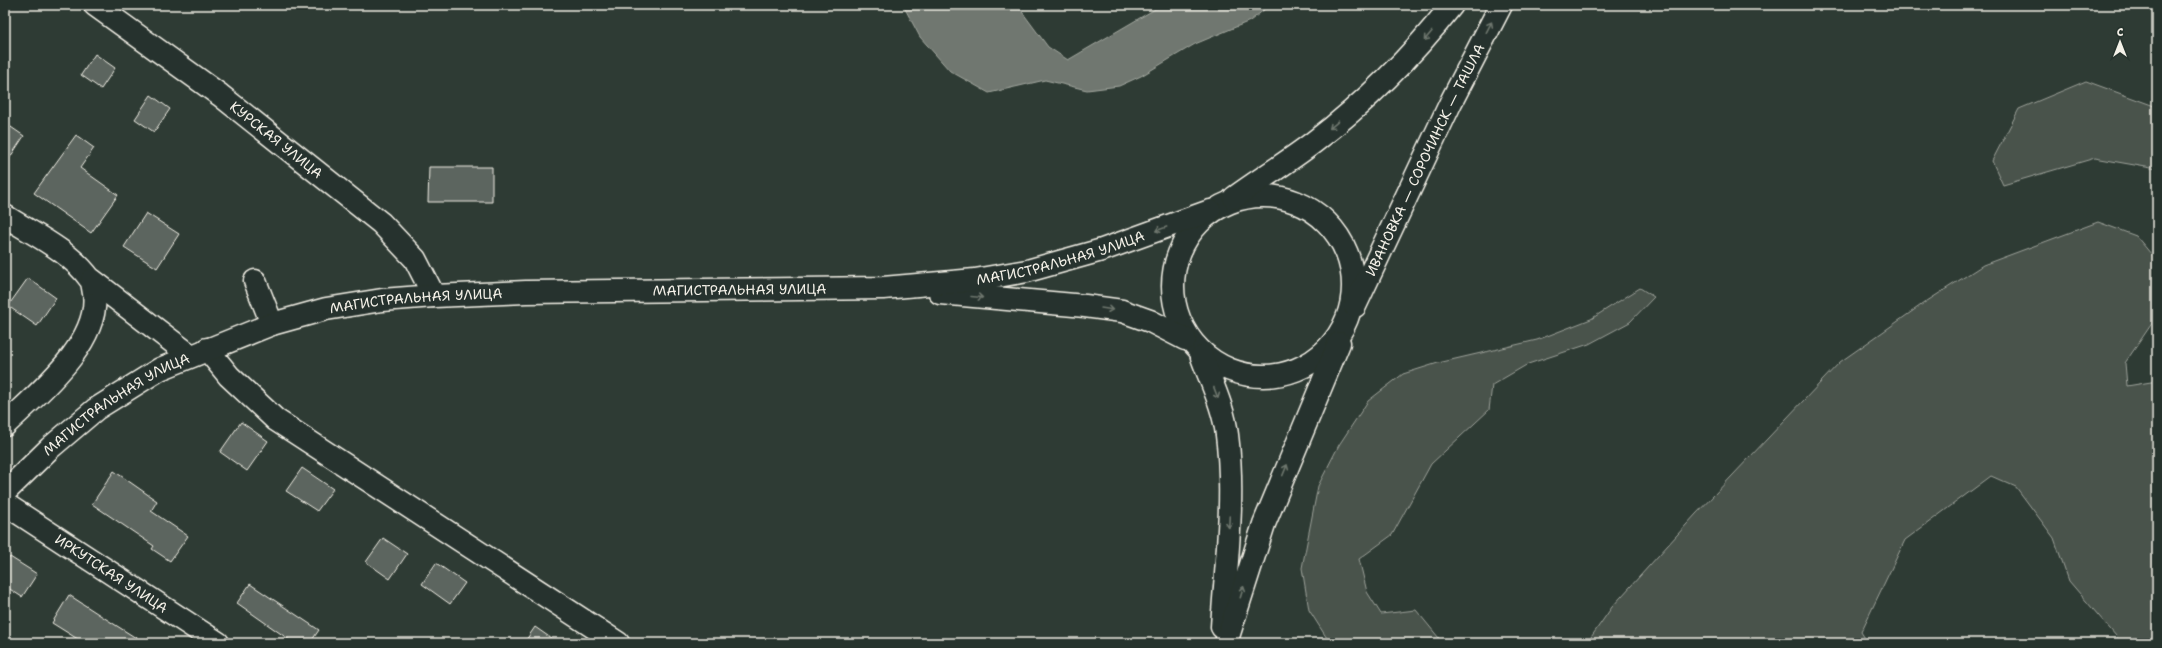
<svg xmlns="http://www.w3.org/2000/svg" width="2162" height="648" font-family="'Shantell Sans',sans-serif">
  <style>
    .green { fill: #48524c; stroke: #9ea29a }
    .water { fill: #6f7770; stroke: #a4a8a0 }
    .building { fill: #5c655e; stroke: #f4f1e8 }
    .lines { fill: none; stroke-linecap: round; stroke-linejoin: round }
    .minor-casing { stroke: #f4f1e8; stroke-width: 25 }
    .major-casing { stroke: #f4f1e8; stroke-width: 25 }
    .minor { stroke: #26332d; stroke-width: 22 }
    .major { stroke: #26332d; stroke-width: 22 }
    .oneway { stroke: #6e766e }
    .labels { text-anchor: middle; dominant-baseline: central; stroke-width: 3; stroke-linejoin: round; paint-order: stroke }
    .street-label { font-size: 14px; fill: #f4f1e8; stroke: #26332d }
  </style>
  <rect width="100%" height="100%" fill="#2e3b34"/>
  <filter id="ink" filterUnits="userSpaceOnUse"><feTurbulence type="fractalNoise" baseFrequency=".025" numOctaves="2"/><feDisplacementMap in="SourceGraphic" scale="8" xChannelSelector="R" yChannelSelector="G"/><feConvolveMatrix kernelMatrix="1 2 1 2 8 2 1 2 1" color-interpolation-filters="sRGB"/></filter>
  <g filter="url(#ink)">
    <g class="green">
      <path d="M 2086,81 L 2157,107 L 2157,169 L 2095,158 L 2003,185 L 1992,161 L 2019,109 Z"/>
      <path d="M 2098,222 L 2136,236 L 2157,261 L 2157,316 L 2125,363 L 2127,386 L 2157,381 L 2157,643 L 2122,643 L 2069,581 L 2054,538 L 2016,487 L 1991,476 L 1905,540 L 1861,632 L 1868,643 L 1587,643 L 1612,607 L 1696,514 L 1840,362 L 1924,303 L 1983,265 Z"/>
      <path d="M 1640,288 L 1654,297 L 1630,322 L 1589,344 L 1528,364 L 1492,385 L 1489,410 L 1431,464 L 1392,535 L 1359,559 L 1367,592 L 1381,614 L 1416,610 L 1443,643 L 1330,643 L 1309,610 L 1302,568 L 1318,486 L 1339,445 L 1368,401 L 1403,374 L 1438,363 L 1537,340 L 1591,319 Z"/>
    </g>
    <path class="water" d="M 903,5 L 1017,5 L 1048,47 L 1068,60 L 1162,5 L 1270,5 L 1250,21 L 1195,44 L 1141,76 L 1119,86 L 1087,90 L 1045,80 L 989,93 L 950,71 L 920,37 Z"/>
    <g class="building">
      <path d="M 95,54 L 115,68 L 101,89 L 81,75 Z"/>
      <path d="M 151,95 L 170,109 L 154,132 L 135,119 Z"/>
      <path d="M 5,123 L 24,136 L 5,165 Z"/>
      <path d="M 76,135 L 94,148 L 80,168 L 118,195 L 91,233 L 34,193 Z"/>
      <path d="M 429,167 L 492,167 L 492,202 L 428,202 Z"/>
      <path d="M 146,213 L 179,234 L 157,268 L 124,247 Z"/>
      <path d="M 28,278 L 56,298 L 37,326 L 8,306 Z"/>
      <path d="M 241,422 L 268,441 L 247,471 L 220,452 Z"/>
      <path d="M 302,468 L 333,489 L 317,511 L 286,491 Z"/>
      <path d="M 114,471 L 157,501 L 151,511 L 188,536 L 170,561 L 152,549 L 154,546 L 92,504 Z"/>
      <path d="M 383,538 L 407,554 L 390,579 L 366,562 Z"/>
      <path d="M 10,557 L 37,574 L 22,597 L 5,586 L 5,565 Z"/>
      <path d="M 436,563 L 465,583 L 450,604 L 422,584 Z"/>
      <path d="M 250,584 L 319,630 L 310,643 L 294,643 L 237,603 Z"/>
      <path d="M 69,595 L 117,626 L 144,643 L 84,643 L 52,623 Z"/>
      <path d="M 535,627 L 558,643 L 524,643 Z"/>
    </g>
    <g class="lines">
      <defs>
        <g id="minor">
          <path id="s1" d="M 95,5 L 220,95 L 381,223 L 415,259 L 434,296"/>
          <path d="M 5,216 C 33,234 70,251 90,279 C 93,283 93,289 94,293 C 101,343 37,394 5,425"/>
          <path d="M 92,280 L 191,356"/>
          <path d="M 255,281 L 272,324"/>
          <path d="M 207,349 L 229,376 L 276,420 L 618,643"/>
          <path id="s2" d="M 5,504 L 218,643"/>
        </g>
        <g id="major">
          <circle cx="1263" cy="286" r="90"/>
          <path d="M 1234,198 C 1260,179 1288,162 1314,142 C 1365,103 1412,56 1452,5"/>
          <path d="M 940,293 L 1085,306 L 1122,311 L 1150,321 L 1185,339"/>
          <path id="s3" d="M 1355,306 L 1451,102 L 1501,5"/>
          <path d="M 1202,357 C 1211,382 1224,408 1227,435 C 1235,498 1226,564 1222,627"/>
          <path id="s4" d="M 5,492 L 50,448 L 96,409 L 160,369 L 272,324 L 326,309 L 382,300 L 434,296 L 526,292 L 883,288 L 975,280 L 1027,271 L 1102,250 L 1210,211"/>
          <path d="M 1226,643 L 1264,524 L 1339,343"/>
        </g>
      </defs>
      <use href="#minor" class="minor-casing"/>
      <use href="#major" class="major-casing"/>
      <use href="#minor" class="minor"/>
      <use href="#major" class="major"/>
    </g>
    <defs><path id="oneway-shaft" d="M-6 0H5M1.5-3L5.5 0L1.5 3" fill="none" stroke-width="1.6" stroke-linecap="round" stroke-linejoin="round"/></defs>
    <g class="oneway">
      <use href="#oneway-shaft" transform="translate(1489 27) rotate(-63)"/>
      <use href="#oneway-shaft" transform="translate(1428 36) rotate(130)"/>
      <use href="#oneway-shaft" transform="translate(1334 125) rotate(140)"/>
      <use href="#oneway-shaft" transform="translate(1161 229) rotate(160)"/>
      <use href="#oneway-shaft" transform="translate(977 297) rotate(5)"/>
      <use href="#oneway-shaft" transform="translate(1107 309) rotate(9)"/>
      <use href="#oneway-shaft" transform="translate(1216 393) rotate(69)"/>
      <use href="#oneway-shaft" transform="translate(1285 470) rotate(-68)"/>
      <use href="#oneway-shaft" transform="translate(1229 522) rotate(93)"/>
      <use href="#oneway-shaft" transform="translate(1242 592) rotate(-73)"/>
    </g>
  </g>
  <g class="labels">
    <g class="street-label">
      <text stroke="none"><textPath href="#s1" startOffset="226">КУРСКАЯ УЛИЦА</textPath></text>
      <text stroke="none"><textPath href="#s3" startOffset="162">ИВАНОВКА — СОРОЧИНСК — ТАШЛА</textPath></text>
      <text stroke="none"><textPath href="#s4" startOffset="1114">МАГИСТРАЛЬНАЯ УЛИЦА</textPath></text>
      <text stroke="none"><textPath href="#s4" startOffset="790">МАГИСТРАЛЬНАЯ УЛИЦА</textPath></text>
      <text stroke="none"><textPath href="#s4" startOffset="466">МАГИСТРАЛЬНАЯ УЛИЦА</textPath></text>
      <text stroke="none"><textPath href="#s4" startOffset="143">МАГИСТРАЛЬНАЯ УЛИЦА</textPath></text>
      <text stroke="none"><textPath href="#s2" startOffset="127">ИРКУТСКАЯ УЛИЦА</textPath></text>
    </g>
  </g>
  <rect width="2162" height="648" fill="none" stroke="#26332d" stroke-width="20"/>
  <rect x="10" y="10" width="2142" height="628" fill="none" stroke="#f4f1e8" stroke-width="1.5" filter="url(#ink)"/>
  <g transform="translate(2120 42)" stroke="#26332d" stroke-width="3" paint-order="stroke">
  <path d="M0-3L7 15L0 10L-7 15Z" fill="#f4f1e8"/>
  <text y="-6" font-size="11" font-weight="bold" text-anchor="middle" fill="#f4f1e8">С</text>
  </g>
</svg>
